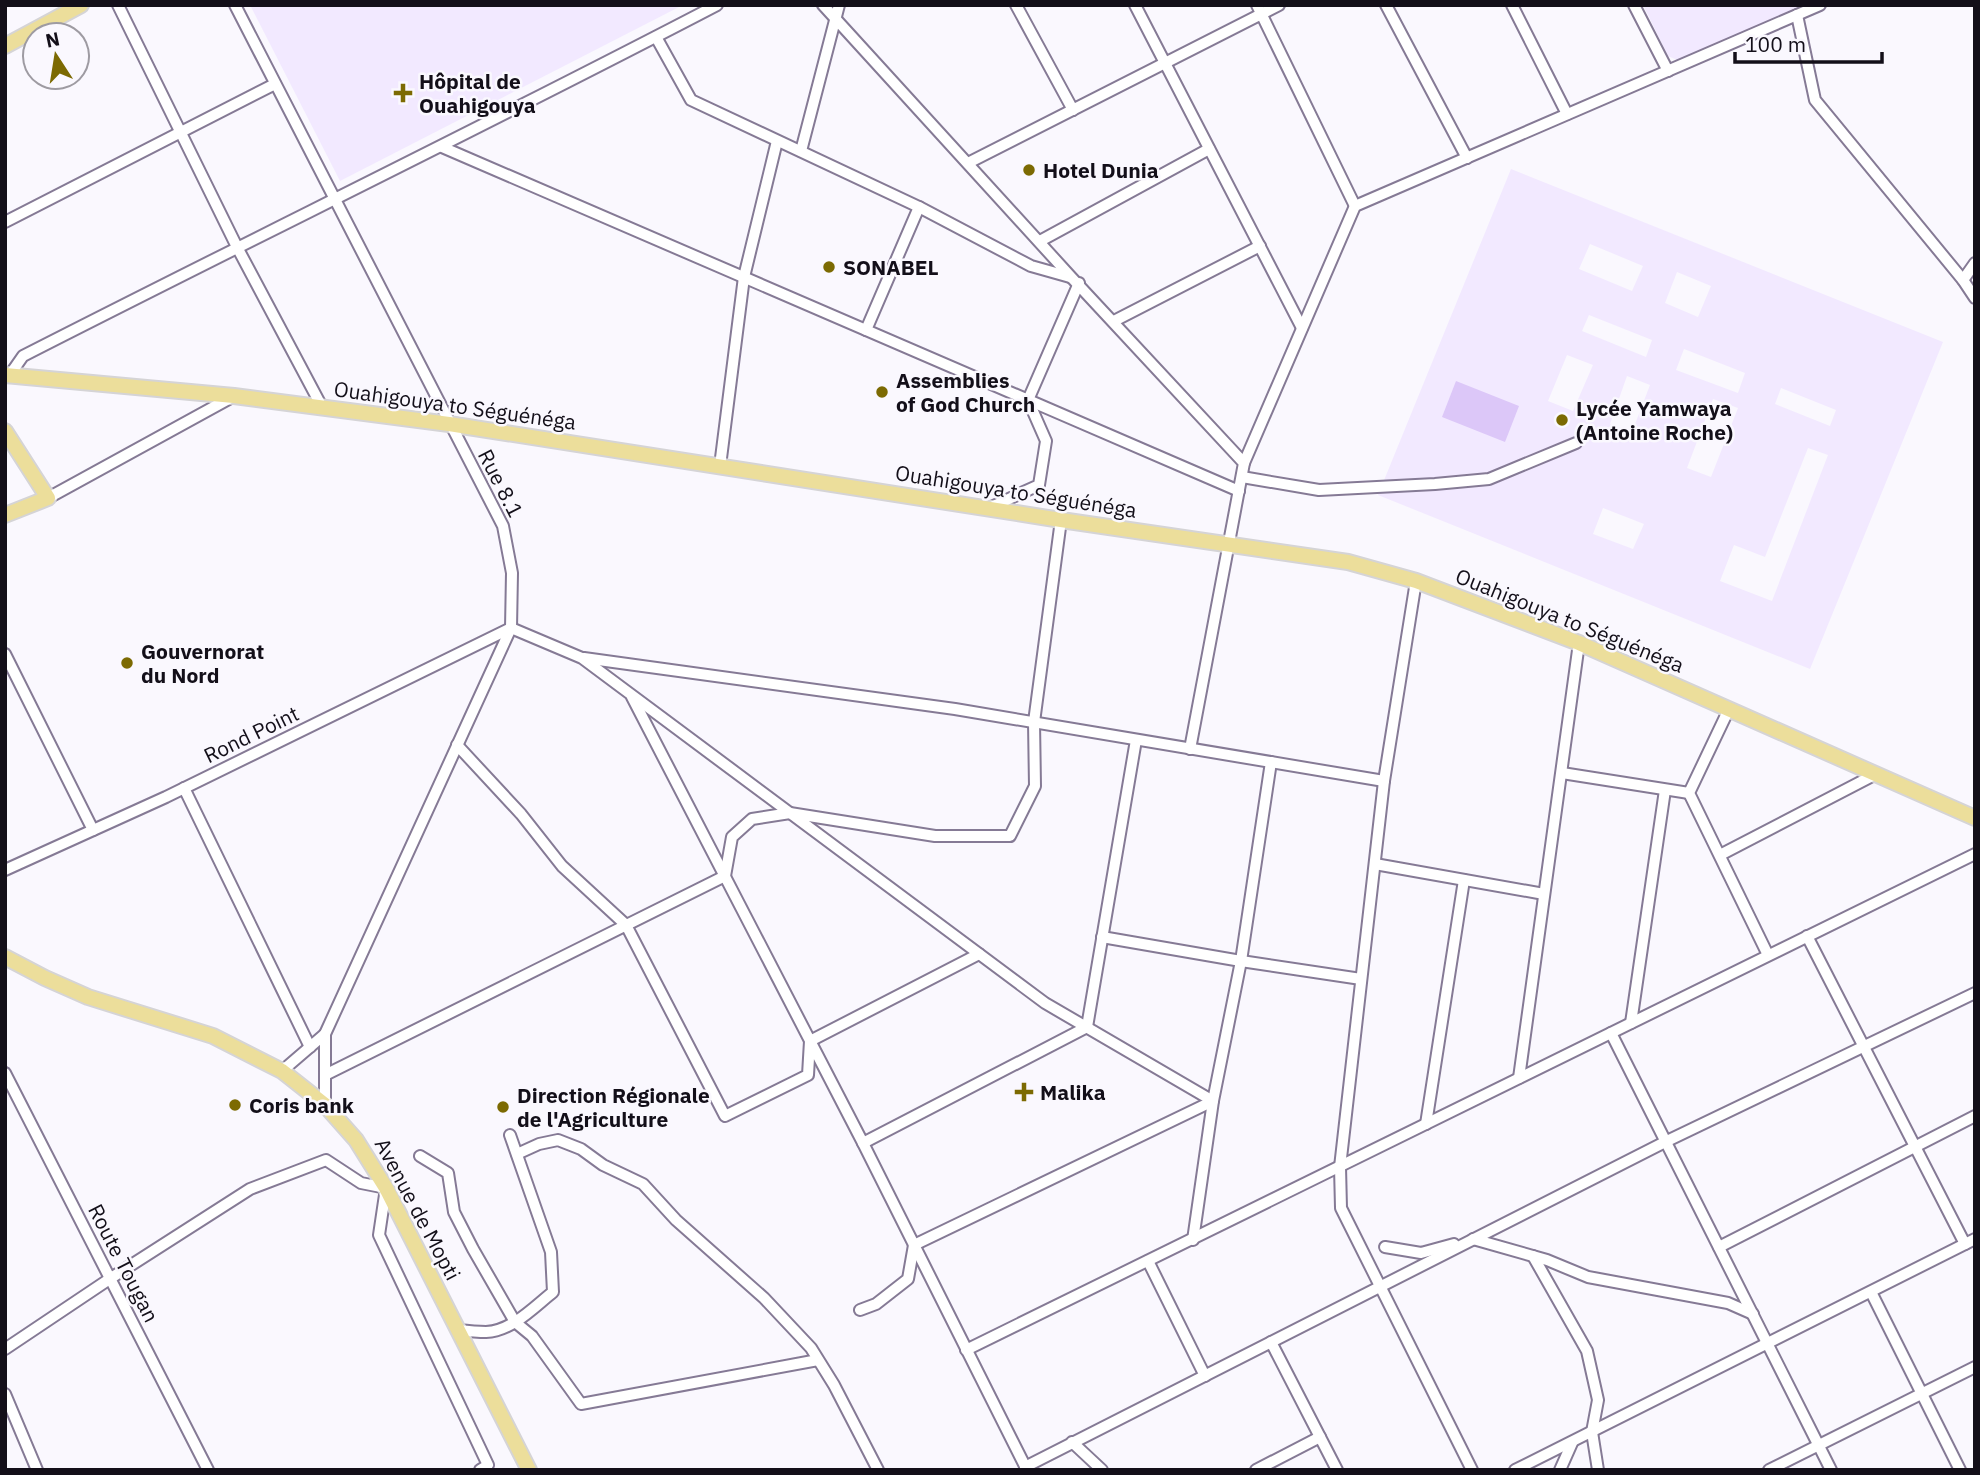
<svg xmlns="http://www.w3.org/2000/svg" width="1980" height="1475" font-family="'IBM Plex Sans',sans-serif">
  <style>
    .built { fill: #f2e9ff; fill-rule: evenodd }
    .green { fill: #dcc7f8 }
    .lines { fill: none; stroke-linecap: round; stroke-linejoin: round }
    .minor-casing { stroke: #857a95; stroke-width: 14 }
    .major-casing { stroke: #d5d4d6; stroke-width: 18 }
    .minor { stroke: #fff; stroke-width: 10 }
    .major { stroke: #ecde9b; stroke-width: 14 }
    .poi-dot { fill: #7c6a02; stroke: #faf8fe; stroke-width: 2.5 }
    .labels { text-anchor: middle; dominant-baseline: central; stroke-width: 5; stroke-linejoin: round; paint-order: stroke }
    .poi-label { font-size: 21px; font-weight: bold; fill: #130f19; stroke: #faf8fe; text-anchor: start }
    .street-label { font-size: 21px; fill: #130f19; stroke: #faf8fe }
  </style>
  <rect width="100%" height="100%" fill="#faf8fe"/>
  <g class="built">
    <path d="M 250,5 L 683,5 L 340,181 Z"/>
    <path d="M 1643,5 L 1812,5 L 1682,62 L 1668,56 Z"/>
    <path d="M 1511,169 L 1943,342 L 1810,669 L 1378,495 ZM 1590,244 L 1643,266 L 1632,291 L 1579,269 ZM 1677,272 L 1711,286 L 1698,317 L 1665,303 ZM 1589,315 L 1652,340 L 1646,357 L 1582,331 ZM 1684,349 L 1745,373 L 1738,393 L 1676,370 ZM 1567,355 L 1593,365 L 1573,411 L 1548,401 ZM 1627,376 L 1650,385 L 1632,432 L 1610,424 ZM 1781,388 L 1836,410 L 1830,426 L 1775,404 ZM 1713,399 L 1738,408 L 1711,477 L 1687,468 ZM 1808,448 L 1828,455 L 1772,601 L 1720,581 L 1734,545 L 1765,557 ZM 1603,508 L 1644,524 L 1633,549 L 1593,534 Z"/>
  </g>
  <path class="green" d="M 1456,381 L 1519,406 L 1505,442 L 1442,417 Z"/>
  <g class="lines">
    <defs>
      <g id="minor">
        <path d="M 118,5 L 237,247 L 322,407"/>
        <path d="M 235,5 L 503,526 L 512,573 L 511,628 L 325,1034"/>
        <path d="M 823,5 L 1071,277 L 1244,463 L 1190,749"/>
        <path d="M 1016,5 L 1073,110"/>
        <path d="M 1135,5 L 1302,328"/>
        <path d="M 1257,5 L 1355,206"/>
        <path d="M 1386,5 L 1467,158"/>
        <path d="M 1512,5 L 1567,114"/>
        <path d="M 1634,5 L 1668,71"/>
        <path d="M 1797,15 L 1815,100 L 1963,280 L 1975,298"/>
        <path d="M 656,37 L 691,100 L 919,207 L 1031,266 L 1070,277"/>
        <path d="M 442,147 L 1239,491"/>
        <path d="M 801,151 L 839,5"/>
        <path d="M 968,163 L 1279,5"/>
        <path d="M 5,222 L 275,84"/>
        <path d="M 1040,241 L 1209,149"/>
        <path d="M 1963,280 L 1975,263"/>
        <path d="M 1114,321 L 1260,246"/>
        <path d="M 866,330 L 919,207"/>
        <path d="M 9,376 L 23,356 C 254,238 487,125 717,5"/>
        <path d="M 1244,463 L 1355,206 L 1820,5"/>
        <path d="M 720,466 L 744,277 L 777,141"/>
        <path d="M 1242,477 L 1319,490 L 1435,484 L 1489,479 L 1576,443"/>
        <path d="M 48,498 L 234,396"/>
        <path d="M 989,508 L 1039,485 L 1046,441 L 1028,400 L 1079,283"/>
        <path d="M 1416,581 L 1384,781 L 1340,1167 L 1341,1208 L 1472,1470"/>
        <path d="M 5,654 L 93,830"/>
        <path d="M 584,658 L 955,709 L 1384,781"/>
        <path d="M 632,697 L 863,1143 L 1027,1470"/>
        <path d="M 1729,709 L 1689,793 L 1768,955"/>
        <path d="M 457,745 L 521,814 L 562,866 L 626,925 L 725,1116 L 808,1075 L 810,1041 L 979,954"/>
        <path d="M 1562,773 L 1689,793"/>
        <path d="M 184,788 L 310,1047"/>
        <path d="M 1720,855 L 1876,774"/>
        <path d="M 1375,864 L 1544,894"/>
        <path d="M 5,870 L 166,797 L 511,628 L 582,658 L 1045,1003 L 1213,1101 L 1193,1240"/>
        <path d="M 1807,936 L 1965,1244"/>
        <path d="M 1102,937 L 1241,961 L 1361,979"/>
        <path d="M 1631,1023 L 1665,790"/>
        <path d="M 1611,1033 L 1831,1470"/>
        <path d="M 282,1071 L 325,1034 L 325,1105"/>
        <path d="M 5,1073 L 208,1470"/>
        <path d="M 325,1075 L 725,876 L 732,837 L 752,819 L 790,813 L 935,836 L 1010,836 L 1035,786 L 1034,722 L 1061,520"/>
        <path d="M 1519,1078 L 1579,643"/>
        <path d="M 1426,1124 L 1464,880"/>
        <path d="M 863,1143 L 1087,1027 L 1136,740"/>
        <path d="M 517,1154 L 539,1144 L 558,1140 L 581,1149 L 603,1165 L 643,1184 L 676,1220 L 764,1298 L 811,1348 L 834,1385 L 878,1470"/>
        <path d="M 420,1156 L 448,1173 L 454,1212 L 473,1249 L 515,1322 L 532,1336 L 581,1404 L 818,1360"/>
        <path d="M 1473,1239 L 1547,1260 L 1588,1277 L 1728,1303 L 1753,1314"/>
        <path d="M 1385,1247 L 1421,1253 L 1454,1244"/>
        <path d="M 1719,1247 L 1975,1116"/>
        <path d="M 1533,1256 L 1587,1351 L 1598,1400 L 1592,1432 L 1598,1470"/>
        <path d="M 1148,1261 L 1205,1376"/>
        <path d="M 1871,1292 L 1960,1470"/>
        <path d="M 860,1310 L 876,1304 L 908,1279 L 914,1245 L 1213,1101 L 1241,961 L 1271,762"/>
        <path d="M 458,1330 C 467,1331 477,1332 486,1332 C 512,1331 534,1307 553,1292 L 551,1252 L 510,1135"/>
        <path d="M 1271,1342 L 1337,1470"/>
        <path d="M 5,1349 L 111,1278 L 250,1189 L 326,1160 L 361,1183 L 386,1188 L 379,1235 L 488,1465 L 480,1470"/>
        <path d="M 966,1350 L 1975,854"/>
        <path d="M 5,1394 L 37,1470"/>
        <path d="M 1072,1442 L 1102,1470"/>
        <path d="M 1025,1467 L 1667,1141 L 1975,993"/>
        <path d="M 1256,1470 L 1320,1437"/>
        <path d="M 1515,1470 L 1975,1239"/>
        <path d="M 1560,1470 L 1572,1443"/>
        <path d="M 1769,1470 L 1975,1367"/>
      </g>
      <g id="major">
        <path d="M 5,46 L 81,5"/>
        <path d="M 5,375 L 234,396 L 449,424 L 1061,520 L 1348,562 L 1416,581 L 1579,643 L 1975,818"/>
        <path d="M 5,431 L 48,498 L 5,515"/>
        <path d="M 5,957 L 45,978 L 88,997 L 213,1036 L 282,1071 L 325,1105 L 356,1140 L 386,1188 L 529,1470"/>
      </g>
    </defs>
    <use href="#minor" class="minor-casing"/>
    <use href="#major" class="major-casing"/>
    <use href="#minor" class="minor"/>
    <use href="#major" class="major"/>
  </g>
  <g class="poi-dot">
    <path d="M399.5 82.5h7v7h7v7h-7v7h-7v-7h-7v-7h7z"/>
    <circle cx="1029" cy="170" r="7"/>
    <circle cx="829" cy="267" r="7"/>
    <circle cx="882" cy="392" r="7"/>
    <circle cx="1562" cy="420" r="7"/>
    <circle cx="127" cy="663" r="7"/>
    <path d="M1020.5 1081.5h7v7h7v7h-7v7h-7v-7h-7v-7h7z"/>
    <circle cx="235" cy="1105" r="7"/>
    <circle cx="503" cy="1107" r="7"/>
  </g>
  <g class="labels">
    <g class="poi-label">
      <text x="419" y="81">Hôpital de<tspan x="419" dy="24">Ouahigouya</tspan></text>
      <text x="1043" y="170">Hotel Dunia</text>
      <text x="843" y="267">SONABEL</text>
      <text x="896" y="380">Assemblies<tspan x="896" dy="24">of God Church</tspan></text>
      <text x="1576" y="408">Lycée Yamwaya<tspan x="1576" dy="24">(Antoine Roche)</tspan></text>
      <text x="141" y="651">Gouvernorat<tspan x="141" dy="24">du Nord</tspan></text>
      <text x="1040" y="1092">Malika</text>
      <text x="517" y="1095">Direction Régionale<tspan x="517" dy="24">de l'Agriculture</tspan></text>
      <text x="249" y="1105">Coris bank</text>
    </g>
    <g class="street-label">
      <text transform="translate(455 405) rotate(8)">Ouahigouya to Séguénéga</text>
      <text transform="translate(501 483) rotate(63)">Rue 8.1</text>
      <text transform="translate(1016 491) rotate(9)">Ouahigouya to Séguénéga</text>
      <text transform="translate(1570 620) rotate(22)">Ouahigouya to Séguénéga</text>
      <text transform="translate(251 734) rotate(-26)">Rond Point</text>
      <text transform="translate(418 1209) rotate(62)">Avenue de Mopti</text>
      <text transform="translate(124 1263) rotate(63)">Route Tougan</text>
    </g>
  </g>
  <rect width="1980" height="1475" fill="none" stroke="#130f19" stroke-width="14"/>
  <g transform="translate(56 56) rotate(348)"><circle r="33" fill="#faf8fe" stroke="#9e9ba2" stroke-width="2"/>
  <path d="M0-5L12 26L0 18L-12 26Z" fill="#7c6a02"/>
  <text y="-10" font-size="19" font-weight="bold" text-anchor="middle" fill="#130f19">N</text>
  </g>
  <path d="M1735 52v10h147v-10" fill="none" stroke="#130f19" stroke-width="3.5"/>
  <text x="1745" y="52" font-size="21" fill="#130f19" stroke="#faf8fe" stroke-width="5" paint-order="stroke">100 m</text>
</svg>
